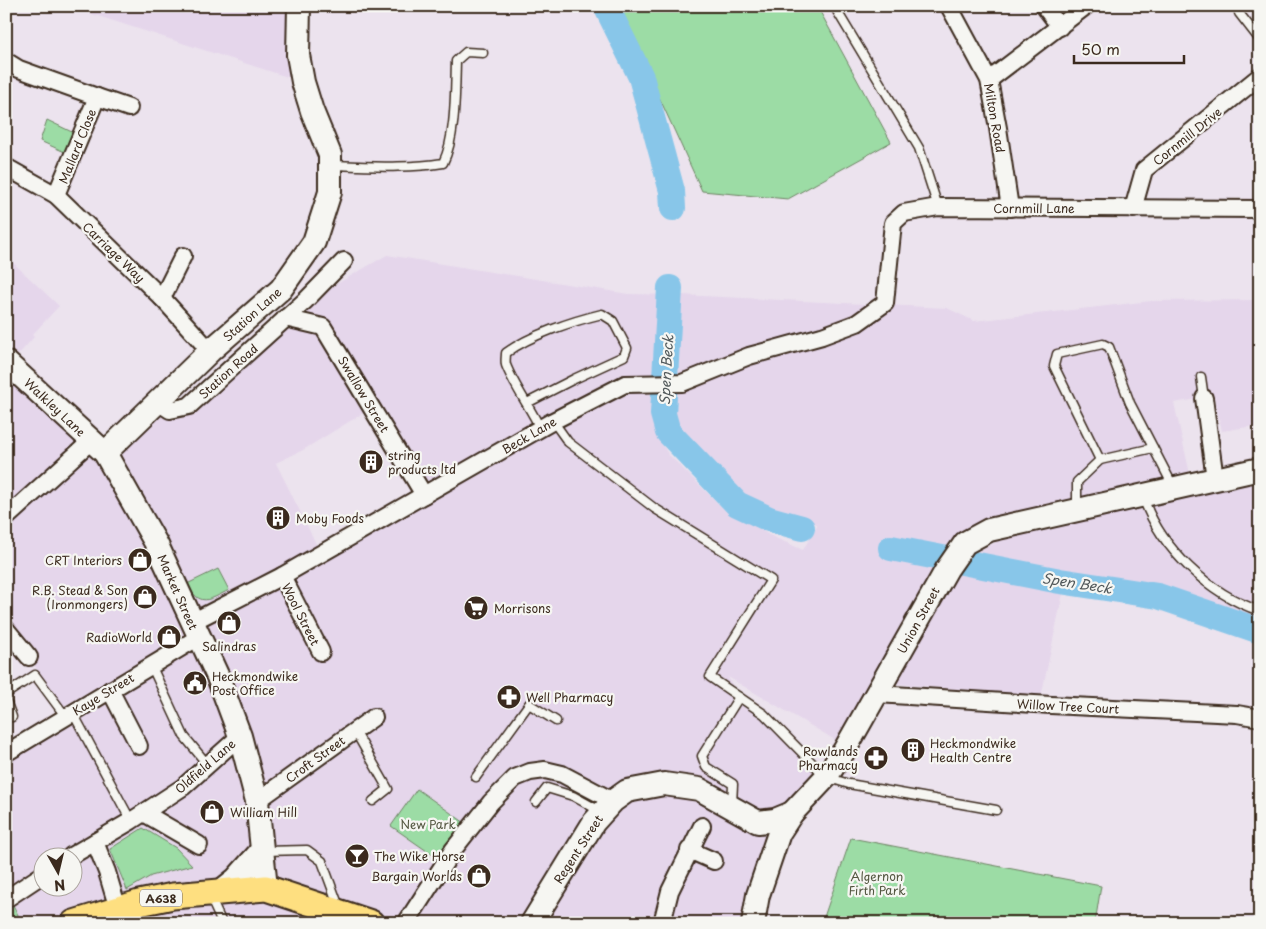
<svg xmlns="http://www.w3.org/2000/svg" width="1266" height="929" font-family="'Playpen Sans',sans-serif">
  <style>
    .built { fill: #e5d6eb; fill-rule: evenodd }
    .green { fill: #9cdca5; stroke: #6c8362 }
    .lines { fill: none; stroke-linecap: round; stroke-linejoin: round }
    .river { stroke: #88c6e9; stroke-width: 26 }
    .lane-casing { stroke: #3b2a1e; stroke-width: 11 }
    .street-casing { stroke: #3b2a1e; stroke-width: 20 }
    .secondary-casing { stroke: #3b2a1e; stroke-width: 26 }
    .primary-casing { stroke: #3b2a1e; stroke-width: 29 }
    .lane { stroke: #f6f6f2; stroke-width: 8 }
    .street { stroke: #f6f6f2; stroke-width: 16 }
    .secondary { stroke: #f6f6f2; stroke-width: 22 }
    .primary { stroke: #fedf80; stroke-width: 25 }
    .labels { text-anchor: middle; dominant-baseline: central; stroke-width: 4.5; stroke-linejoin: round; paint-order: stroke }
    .shield { fill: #f6f6f2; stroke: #73675e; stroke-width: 1 }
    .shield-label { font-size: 11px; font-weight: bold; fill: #3b2a1e }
    .street-label { font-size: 12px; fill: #3b2a1e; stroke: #f6f6f2 }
    .poi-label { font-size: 12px; fill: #3b2a1e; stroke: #f6f6f2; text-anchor: start }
    .park-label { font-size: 12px; fill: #535640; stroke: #f6f6f2 }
    .water-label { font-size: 14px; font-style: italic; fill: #52595b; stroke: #f6f6f2 }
  </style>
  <rect width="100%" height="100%" fill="#ece3ee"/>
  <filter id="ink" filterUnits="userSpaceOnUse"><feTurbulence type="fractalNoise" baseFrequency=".02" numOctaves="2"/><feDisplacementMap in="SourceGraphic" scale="10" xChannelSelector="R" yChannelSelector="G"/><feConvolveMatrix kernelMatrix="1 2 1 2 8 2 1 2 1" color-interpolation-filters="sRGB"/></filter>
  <g filter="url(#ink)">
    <g class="built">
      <path d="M 67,6 L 299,6 L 303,82 Z"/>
      <path d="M 387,255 L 628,294 L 681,295 L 947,308 L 974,321 L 1151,301 L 1260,300 L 1260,425 L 1222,431 L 1214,396 L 1174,403 L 1190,474 L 990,518 L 957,534 L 953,542 L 974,553 L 1003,539 L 1260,481 L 1260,621 L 1214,605 L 1107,579 L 1049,569 L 1067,574 L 1041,697 L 899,684 L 875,675 L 837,741 L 728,677 L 739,697 L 764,714 L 826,777 L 792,813 L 753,923 L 6,923 L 6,757 L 149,667 L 143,660 L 62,707 L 29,657 L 6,629 L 6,256 L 59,306 L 32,335 L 34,337 L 10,364 L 105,453 L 158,402 L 189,406 L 321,293 ZM 677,383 L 675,433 L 759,511 L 818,524 L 803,550 L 769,535 L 749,522 L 726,511 L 668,454 L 657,436 L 654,395 L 626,385 ZM 368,410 L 424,495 L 321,554 L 276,463 L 303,450 ZM 550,422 L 429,491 L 517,431 ZM 42,856 L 72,856 L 72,886 L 42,886 Z"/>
    </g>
    <g class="green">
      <path d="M 620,6 L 817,6 L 891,142 L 788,199 L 702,191 L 622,16 Z"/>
      <path d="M 47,120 L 74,133 L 67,153 L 40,141 Z"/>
      <path d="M 218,569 L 229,590 C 209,600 200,608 187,584 Z"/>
      <path d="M 417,789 L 465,823 L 437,858 L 391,826 Z"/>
      <path d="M 143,828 L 176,848 L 192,865 L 151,876 L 127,890 L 110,849 Z"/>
      <path d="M 851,838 L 1101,886 L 1095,923 L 822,923 Z"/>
      <path d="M 13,905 L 22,923 L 6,923 L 6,909 Z"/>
    </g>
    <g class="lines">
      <g class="river">
        <path d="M 606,6 L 641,77 L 672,191 L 673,208"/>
        <path d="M 670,288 L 663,414 L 668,432 L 737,504 L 769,519 L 802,528"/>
        <path d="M 891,548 L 1060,581 L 1158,596 L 1260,631"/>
      </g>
      <defs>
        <g id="lane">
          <path d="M 834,6 L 919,148 L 938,207"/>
          <path d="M 1239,13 L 1260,40"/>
          <path d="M 332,165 C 369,166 407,169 443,163 C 456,137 455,91 456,61 L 466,52 L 483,53"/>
          <path d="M 1201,377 L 1204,398"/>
          <path d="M 527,403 L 574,379 L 624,356 L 627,348 L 613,321 L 602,314 C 573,321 530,335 506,353 C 506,357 505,361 506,365 C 513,384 531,409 540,428"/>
          <path d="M 553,421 L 568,442 L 654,508 L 771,580 L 710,677 L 764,714 L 826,777 L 849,784 L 996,810"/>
          <path d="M 1100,460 L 1153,448"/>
          <path d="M 1143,497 C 1160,548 1209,594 1260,611"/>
          <path d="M 1077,509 L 1077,482 L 1100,460 L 1054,366 L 1057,354 L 1103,344 L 1109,347 L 1130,403 L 1173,486"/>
          <path d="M 151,665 L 184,736 L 207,764"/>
          <path d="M 6,694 L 35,675 L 66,717"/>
          <path d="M 6,701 L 12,717"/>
          <path d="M 73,713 L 131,821"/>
          <path d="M 355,731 L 388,789 L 373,801"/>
          <path d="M 476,777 L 529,704 L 556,721"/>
          <path d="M 536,802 L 547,788 L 573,796 L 600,811"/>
          <path d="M 732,804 L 733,784 L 706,767 L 702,756 L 739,697"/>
          <path d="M 263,851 L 307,850 L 322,861 L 339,907"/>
          <path d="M 210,897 L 222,923"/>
        </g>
        <g id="street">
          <path d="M 949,6 L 989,80 L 998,128 L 1010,208"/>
          <path d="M 1044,6 L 1060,27"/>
          <path d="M 6,61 L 19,69 L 97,97 L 56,195"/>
          <path d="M 989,80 L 1086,6"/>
          <path d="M 97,97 L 129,108"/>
          <path d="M 6,167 L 56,195 L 162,298 L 210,351"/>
          <path d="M 1133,209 L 1144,170 L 1260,76"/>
          <path d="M 162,298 L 183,256"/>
          <path d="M 285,318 L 323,327 L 424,495"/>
          <path d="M 1204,398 L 1215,479"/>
          <path d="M 158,402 L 170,410 L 189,406 L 306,300 L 344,261"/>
          <path d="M 6,518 L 91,441"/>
          <path d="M 282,576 L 321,652"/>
          <path d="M 192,622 L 282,576 L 553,421 L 625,384 L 682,383 L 749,356 L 822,336 L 857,323 L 885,303 L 893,223 L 904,213 L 938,207 L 1260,209"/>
          <path d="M 6,629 L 29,657"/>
          <path d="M 110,690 L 139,746"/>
          <path d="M 877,694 L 1051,705 L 1237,714 L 1260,718"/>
          <path d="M 6,753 L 199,637"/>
          <path d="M 257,801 L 374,717"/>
          <path d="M 144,813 L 199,845"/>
          <path d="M 95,842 L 107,872 L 118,909"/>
          <path d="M 689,850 L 714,861"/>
          <path d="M 71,856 L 131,821 L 183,787 L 240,736"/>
          <path d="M 6,899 L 42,875"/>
          <path d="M 406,923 L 453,850 L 491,802 L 515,778 L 530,772 L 545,770 L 562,774 L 613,801"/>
          <path d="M 662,923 L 670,891 L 702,826"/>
        </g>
        <g id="secondary">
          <path d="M 6,362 L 105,453 L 157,545 L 218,677 L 240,736 L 257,801 L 266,888"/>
          <path d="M 105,453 L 210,351 L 281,289 L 314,242 L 330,192 L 330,155 L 312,111 L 303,82 L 298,55 L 299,6"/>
          <path d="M 221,891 L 236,879 L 261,851"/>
          <path d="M 532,923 L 594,822 L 613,801 L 627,791 L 664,784 L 699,789 L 758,822 L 775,820 L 792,813"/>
          <path d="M 753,923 L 758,895 L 779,833 L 792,813 L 826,777 L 844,751 L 947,569 L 965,543 L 989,530 L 1260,469"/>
        </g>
        <path id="primary" d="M 74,923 L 139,903 L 173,896 L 266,888 L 371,923"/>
      </defs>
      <use href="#lane" class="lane-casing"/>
      <use href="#street" class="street-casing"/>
      <use href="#secondary" class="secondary-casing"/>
      <use href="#primary" class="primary-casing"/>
      <use href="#lane" class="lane"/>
      <use href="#street" class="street"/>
      <use href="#secondary" class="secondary"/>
      <use href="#primary" class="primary"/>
    </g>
  </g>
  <defs>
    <symbol id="building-disc" viewBox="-11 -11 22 22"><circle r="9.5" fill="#3b2a1e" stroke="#f6f6f2"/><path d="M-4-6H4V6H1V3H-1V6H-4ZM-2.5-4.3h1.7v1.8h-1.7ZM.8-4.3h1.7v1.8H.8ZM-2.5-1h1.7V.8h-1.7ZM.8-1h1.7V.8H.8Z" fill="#fff"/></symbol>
    <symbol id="shop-disc" viewBox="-11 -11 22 22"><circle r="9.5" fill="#3b2a1e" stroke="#f6f6f2"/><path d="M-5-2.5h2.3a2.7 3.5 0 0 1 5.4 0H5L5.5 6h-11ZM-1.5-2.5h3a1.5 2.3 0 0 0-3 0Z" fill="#fff"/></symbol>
    <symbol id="supermarket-disc" viewBox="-11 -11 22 22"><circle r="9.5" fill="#3b2a1e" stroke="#f6f6f2"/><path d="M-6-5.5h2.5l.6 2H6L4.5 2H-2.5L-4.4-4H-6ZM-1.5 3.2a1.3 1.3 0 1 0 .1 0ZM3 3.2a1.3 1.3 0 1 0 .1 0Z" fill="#fff"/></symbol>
    <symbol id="civic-disc" viewBox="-11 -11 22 22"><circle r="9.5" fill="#3b2a1e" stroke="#f6f6f2"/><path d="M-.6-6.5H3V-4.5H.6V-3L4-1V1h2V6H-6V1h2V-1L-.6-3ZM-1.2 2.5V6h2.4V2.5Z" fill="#fff"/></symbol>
    <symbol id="pharmacy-disc" viewBox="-11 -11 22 22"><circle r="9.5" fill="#3b2a1e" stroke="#f6f6f2"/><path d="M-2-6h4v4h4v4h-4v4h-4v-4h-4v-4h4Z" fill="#fff"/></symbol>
    <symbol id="bar-disc" viewBox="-11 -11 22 22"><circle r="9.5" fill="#3b2a1e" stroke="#f6f6f2"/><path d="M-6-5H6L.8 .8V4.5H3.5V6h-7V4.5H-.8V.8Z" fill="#fff"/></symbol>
  </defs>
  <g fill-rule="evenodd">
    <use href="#building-disc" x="357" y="448" width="28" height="28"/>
    <use href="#building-disc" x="264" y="504" width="28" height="28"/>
    <use href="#shop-disc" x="126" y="546" width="28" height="28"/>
    <use href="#shop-disc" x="131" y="583" width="28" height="28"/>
    <use href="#supermarket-disc" x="462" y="594" width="28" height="28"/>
    <use href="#shop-disc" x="215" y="609" width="28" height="28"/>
    <use href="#shop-disc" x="155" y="623" width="28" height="28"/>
    <use href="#civic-disc" x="181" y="669" width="28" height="28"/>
    <use href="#pharmacy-disc" x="495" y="683" width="28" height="28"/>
    <use href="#building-disc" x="899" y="736" width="28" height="28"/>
    <use href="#pharmacy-disc" x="862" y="744" width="28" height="28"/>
    <use href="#shop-disc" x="198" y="798" width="28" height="28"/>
    <use href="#bar-disc" x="343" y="842" width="28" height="28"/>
    <use href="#shop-disc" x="465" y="862" width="28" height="28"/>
  </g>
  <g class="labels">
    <rect class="shield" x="140" y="889.5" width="42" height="17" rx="4"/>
    <g class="shield-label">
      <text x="161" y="898">A638</text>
    </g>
    <g class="street-label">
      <text transform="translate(995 118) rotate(80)">Milton Road</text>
      <text transform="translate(1187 136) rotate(-39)">Cornmill Drive</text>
      <text transform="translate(77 146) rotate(-68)">Mallard Close</text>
      <text x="1034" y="208">Cornmill Lane</text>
      <text transform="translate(114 252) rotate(44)">Carriage Way</text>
      <text transform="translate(252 314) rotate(-42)">Station Lane</text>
      <text transform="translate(228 371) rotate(-42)">Station Road</text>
      <text transform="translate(364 394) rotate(59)">Swallow Street</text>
      <text transform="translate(55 407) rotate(43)">Walkley Lane</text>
      <text transform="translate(529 435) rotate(-30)">Beck Lane</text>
      <text transform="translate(178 592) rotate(66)">Market Street</text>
      <text transform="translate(301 614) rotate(63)">Wool Street</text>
      <text transform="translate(918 620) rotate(-61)">Union Street</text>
      <text transform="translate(103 694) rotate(-31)">Kaye Street</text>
      <text transform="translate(1068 706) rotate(3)">Willow Tree Court</text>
      <text transform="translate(315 759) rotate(-36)">Croft Street</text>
      <text transform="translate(205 766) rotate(-41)">Oldfield Lane</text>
      <text transform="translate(578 849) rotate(-57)">Regent Street</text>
    </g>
    <g class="poi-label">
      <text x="388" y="455">string<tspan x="388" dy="14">products ltd</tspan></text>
      <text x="296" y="518">Moby Foods</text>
      <text x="122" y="560" text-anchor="end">CRT Interiors</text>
      <text x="128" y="590" text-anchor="end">R.B. Stead &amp; Son<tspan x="128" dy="14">(Ironmongers)</tspan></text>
      <text x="494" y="608">Morrisons</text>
      <text x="152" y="637" text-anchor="end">RadioWorld</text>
      <text x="229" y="646" text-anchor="middle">Salindras</text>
      <text x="212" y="676">Heckmondwike<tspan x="212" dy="14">Post Office</tspan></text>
      <text x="526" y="697">Well Pharmacy</text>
      <text x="930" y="743">Heckmondwike<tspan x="930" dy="14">Health Centre</tspan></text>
      <text x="858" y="751" text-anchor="end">Rowlands<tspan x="858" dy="14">Pharmacy</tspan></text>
      <text x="230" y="812">William Hill</text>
      <text x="374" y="856">The Wike Horse</text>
      <text x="462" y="876" text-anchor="end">Bargain Worlds</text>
    </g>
    <g class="park-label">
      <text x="428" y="824">New Park</text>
      <text x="877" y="876">Algernon<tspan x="877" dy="14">Firth Park</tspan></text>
    </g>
    <g class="water-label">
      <text transform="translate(666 370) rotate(-87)">Spen Beck</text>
      <text transform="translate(1077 583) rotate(9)">Spen Beck</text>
    </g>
  </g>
  <rect width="1266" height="929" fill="none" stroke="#f6f6f2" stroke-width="25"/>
  <rect x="12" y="12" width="1241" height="904" fill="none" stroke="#3b2a1e" stroke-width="2" filter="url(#ink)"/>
  <g transform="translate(58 872) rotate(172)"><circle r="24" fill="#f6f6f2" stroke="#aba49d"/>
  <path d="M0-4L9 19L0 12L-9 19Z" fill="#3b2a1e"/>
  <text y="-8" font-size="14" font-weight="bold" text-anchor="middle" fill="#3b2a1e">N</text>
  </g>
  <path d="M1074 55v8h110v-8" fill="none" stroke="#3b2a1e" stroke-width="2.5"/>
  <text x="1081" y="55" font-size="15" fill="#3b2a1e" stroke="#f6f6f2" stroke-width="4" paint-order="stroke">50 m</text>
</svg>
